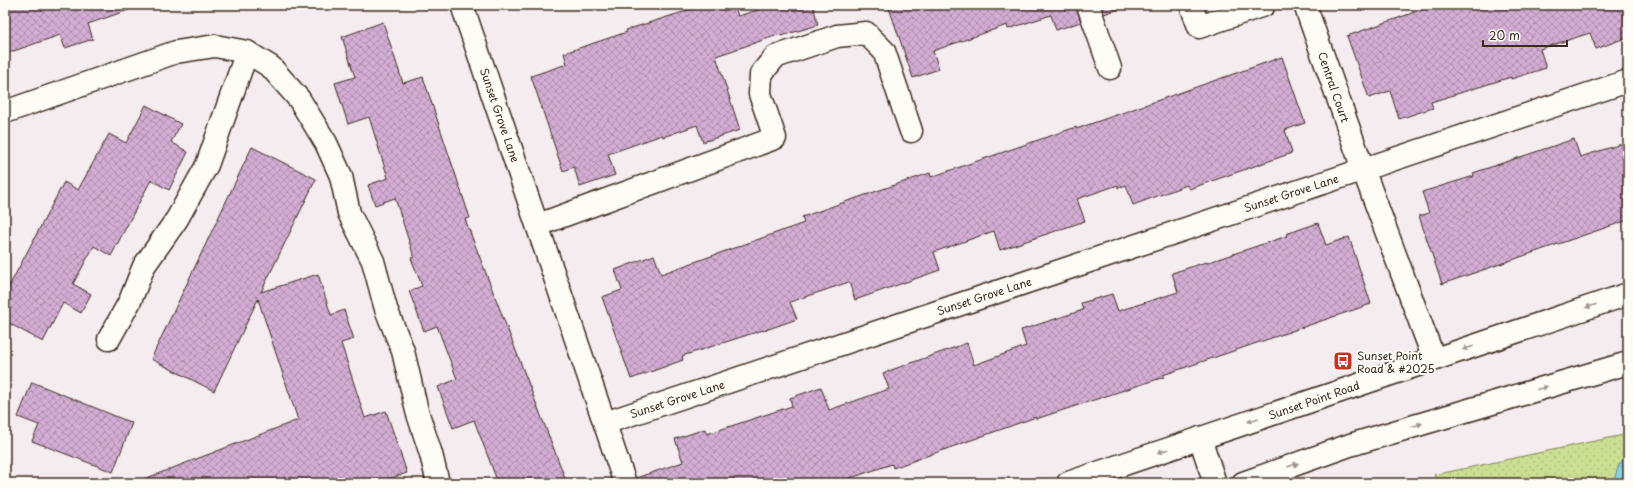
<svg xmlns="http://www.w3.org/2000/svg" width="1633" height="488" font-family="'Playpen Sans',sans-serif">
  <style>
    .park { fill: url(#park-dots); stroke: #838458 }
    .water { fill: url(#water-ripples); stroke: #698f97 }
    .building { fill: url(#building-cross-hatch); stroke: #3b2a1e }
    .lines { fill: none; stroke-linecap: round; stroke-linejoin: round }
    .street-casing { stroke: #3b2a1e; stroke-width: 25 }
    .secondary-casing { stroke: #3b2a1e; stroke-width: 25 }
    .street { stroke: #fdfcf7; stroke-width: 22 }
    .secondary { stroke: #fdfcf7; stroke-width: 22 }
    .oneway { fill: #9c938a }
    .labels { text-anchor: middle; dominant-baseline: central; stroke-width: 4; stroke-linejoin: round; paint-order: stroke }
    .street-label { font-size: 11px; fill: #3b2a1e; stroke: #fdfcf7 }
    .poi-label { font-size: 11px; fill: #3b2a1e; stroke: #fdfcf7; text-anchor: start }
  </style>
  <defs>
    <pattern id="park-dots" width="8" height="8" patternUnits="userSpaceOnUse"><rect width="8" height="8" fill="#cbde92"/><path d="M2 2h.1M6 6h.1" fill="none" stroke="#afbf7d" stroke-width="1.8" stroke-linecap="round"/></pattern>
    <pattern id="water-ripples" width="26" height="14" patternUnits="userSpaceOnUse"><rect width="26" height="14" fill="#88d3e8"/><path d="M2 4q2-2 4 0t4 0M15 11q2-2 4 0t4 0" fill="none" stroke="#76b5c7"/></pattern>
    <pattern id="building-cross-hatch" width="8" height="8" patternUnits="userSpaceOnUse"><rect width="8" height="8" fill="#d4add5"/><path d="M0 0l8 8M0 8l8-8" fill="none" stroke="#ad8dac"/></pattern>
  </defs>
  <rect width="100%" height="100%" fill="#f5ecf0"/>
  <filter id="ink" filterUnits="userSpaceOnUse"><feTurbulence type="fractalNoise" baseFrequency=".025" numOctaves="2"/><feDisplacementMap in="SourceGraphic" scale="8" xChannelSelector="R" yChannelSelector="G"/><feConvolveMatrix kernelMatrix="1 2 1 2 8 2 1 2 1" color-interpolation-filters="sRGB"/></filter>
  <g filter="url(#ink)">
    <path class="park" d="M 1628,434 L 1628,454 L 1619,465 L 1613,483 L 1437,483 L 1434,475 Z"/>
    <path class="water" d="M 1628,454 L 1628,483 L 1613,483 L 1619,465 Z"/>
    <g class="building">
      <path d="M 5,5 L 134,5 L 134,8 L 88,24 L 93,39 L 65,48 L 60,35 L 5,54 Z"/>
      <path d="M 705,5 L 734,5 L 738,16 L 774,5 L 813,5 L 818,25 L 781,36 L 781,34 L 716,56 L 740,130 L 703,142 L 697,125 L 663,137 L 662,135 L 608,154 L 615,175 L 580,187 L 574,167 L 563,171 L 531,76 L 567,64 L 564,53 L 627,32 L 626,30 Z"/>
      <path d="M 888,5 L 1076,5 L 1081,22 L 1056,30 L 1051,15 L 1008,29 L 1007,25 L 933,51 L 939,69 L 913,78 Z"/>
      <path d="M 1101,5 L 1118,5 L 1119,9 L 1104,14 Z"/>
      <path d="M 1435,5 L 1628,5 L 1628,37 L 1596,49 L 1590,33 L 1540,49 L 1546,68 L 1511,79 L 1511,77 L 1431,102 L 1433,108 L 1399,119 L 1390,91 L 1369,98 L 1347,36 Z"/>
      <path d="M 383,22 L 403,83 L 423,77 L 470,218 L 465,219 L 567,483 L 498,483 L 474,420 L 453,428 L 438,387 L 457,379 L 437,326 L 424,331 L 409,291 L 422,286 L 411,258 L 414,257 L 395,198 L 375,205 L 368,185 L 388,178 L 369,117 L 348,124 L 335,83 L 355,77 L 342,37 Z"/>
      <path d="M 1282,57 L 1305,123 L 1285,130 L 1292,153 L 1189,189 L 1187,185 L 1133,205 L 1126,185 L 1118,188 L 1118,185 L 1077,199 L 1085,221 L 1000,250 L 994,231 L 934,252 L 940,270 L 855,300 L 849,282 L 790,302 L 797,319 L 763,331 L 763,330 L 682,356 L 683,360 L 631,379 L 602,297 L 622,290 L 615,270 L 654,255 L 661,274 L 804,223 L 802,217 L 836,205 L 930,173 L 931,177 L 1076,127 L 1076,129 Z"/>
      <path d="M 146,105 L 181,124 L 171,142 L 188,152 L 169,190 L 151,180 L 111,256 L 94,246 L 73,284 L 91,294 L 81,313 L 63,303 L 43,342 L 5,321 L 5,294 L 64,182 L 78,190 L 109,134 L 126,143 Z"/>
      <path d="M 1574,139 L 1580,157 L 1628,142 L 1628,220 L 1442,284 L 1419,216 L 1429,213 L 1422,192 L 1474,176 L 1473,173 Z"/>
      <path d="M 252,147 L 316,179 L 261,292 L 318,274 L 331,315 L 344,310 L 354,339 L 341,343 L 365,418 L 386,411 L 407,473 L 376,483 L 140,483 L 139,481 L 298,420 L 258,299 L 214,391 L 151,359 Z"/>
      <path d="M 1318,223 L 1326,245 L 1349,237 L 1371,304 L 1163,375 L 1164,377 L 1036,419 L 1036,417 L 893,468 L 892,464 L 836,483 L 637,483 L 636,478 L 683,462 L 675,439 L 705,429 L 707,434 L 792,406 L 790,398 L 821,387 L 829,410 L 889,389 L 883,373 L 967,343 L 974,365 L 1026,346 L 1021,330 L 1083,310 L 1081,303 L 1112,294 L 1118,311 L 1178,292 L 1172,273 L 1206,262 L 1206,263 L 1287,236 L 1286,234 Z"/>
      <path d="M 32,382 L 132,423 L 113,472 L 32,441 L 39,425 L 18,417 Z"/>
    </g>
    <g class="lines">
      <defs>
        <g id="street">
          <path d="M 462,5 L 625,483"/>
          <path d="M 1088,5 L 1110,68"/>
          <path d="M 1191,5 L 1199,27 L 1264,5"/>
          <path d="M 1305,5 L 1363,169 L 1434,359"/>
          <path d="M 5,112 L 176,52 L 215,46 L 247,52 L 271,67 L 299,99 L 326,143 L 341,176 L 349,213 L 373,261 L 386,309 L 403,351 L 417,411 L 431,454 L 438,483"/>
          <path d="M 538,225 L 775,138 L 760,94 L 761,74 L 775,57 L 837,36 L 866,33 L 884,51 L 911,131"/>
          <path d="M 109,339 L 130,301 L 144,266 L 177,219 L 207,165 L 247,52"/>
          <path d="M 605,423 L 1628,81"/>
          <path d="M 1200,438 L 1215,483"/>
        </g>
        <g id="secondary">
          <path d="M 1068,483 L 1628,294"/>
          <path d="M 1243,483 L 1350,445 L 1628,363"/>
        </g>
      </defs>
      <use href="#street" class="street-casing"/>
      <use href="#secondary" class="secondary-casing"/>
      <use href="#street" class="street"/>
      <use href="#secondary" class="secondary"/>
    </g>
    <defs><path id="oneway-solid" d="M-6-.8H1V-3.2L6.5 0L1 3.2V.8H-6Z"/></defs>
    <g class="oneway">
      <use href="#oneway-solid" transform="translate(1591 306) rotate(162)"/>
      <use href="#oneway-solid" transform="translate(1468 348) rotate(162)"/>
      <use href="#oneway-solid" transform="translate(1542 388) rotate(-17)"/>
      <use href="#oneway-solid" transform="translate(1253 420) rotate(161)"/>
      <use href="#oneway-solid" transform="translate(1417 425) rotate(-17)"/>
      <use href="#oneway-solid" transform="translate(1163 451) rotate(161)"/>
      <use href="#oneway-solid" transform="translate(1293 465) rotate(-19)"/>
    </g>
  </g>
  <defs>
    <symbol id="bus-square" viewBox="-11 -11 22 22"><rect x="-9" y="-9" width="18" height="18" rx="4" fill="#c8321e" stroke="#fdfcf7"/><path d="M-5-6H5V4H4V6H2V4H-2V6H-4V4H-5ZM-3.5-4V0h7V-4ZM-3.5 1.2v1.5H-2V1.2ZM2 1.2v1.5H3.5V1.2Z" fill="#fff"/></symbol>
  </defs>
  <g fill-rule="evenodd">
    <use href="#bus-square" x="1332" y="350" width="22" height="22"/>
  </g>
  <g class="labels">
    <g class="street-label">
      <text transform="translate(1334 87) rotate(71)">Central Court</text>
      <text transform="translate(500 115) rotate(71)">Sunset Grove Lane</text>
      <text transform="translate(1291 193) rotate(-18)">Sunset Grove Lane</text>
      <text transform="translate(984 296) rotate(-18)">Sunset Grove Lane</text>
      <text transform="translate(677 399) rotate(-18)">Sunset Grove Lane</text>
      <text transform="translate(1314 400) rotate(-19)">Sunset Point Road</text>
    </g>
    <g class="poi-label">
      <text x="1357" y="355">Sunset Point<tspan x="1357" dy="13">Road &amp; #2025</tspan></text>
    </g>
  </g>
  <rect width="1633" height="488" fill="none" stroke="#fdfcf7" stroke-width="20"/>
  <rect x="10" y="10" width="1613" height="468" fill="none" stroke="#3b2a1e" stroke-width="1.5" filter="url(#ink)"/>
  <path d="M1483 40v6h84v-6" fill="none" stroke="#3b2a1e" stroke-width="2"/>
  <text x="1489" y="40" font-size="12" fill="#3b2a1e" stroke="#fdfcf7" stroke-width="3" paint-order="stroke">20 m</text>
</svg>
